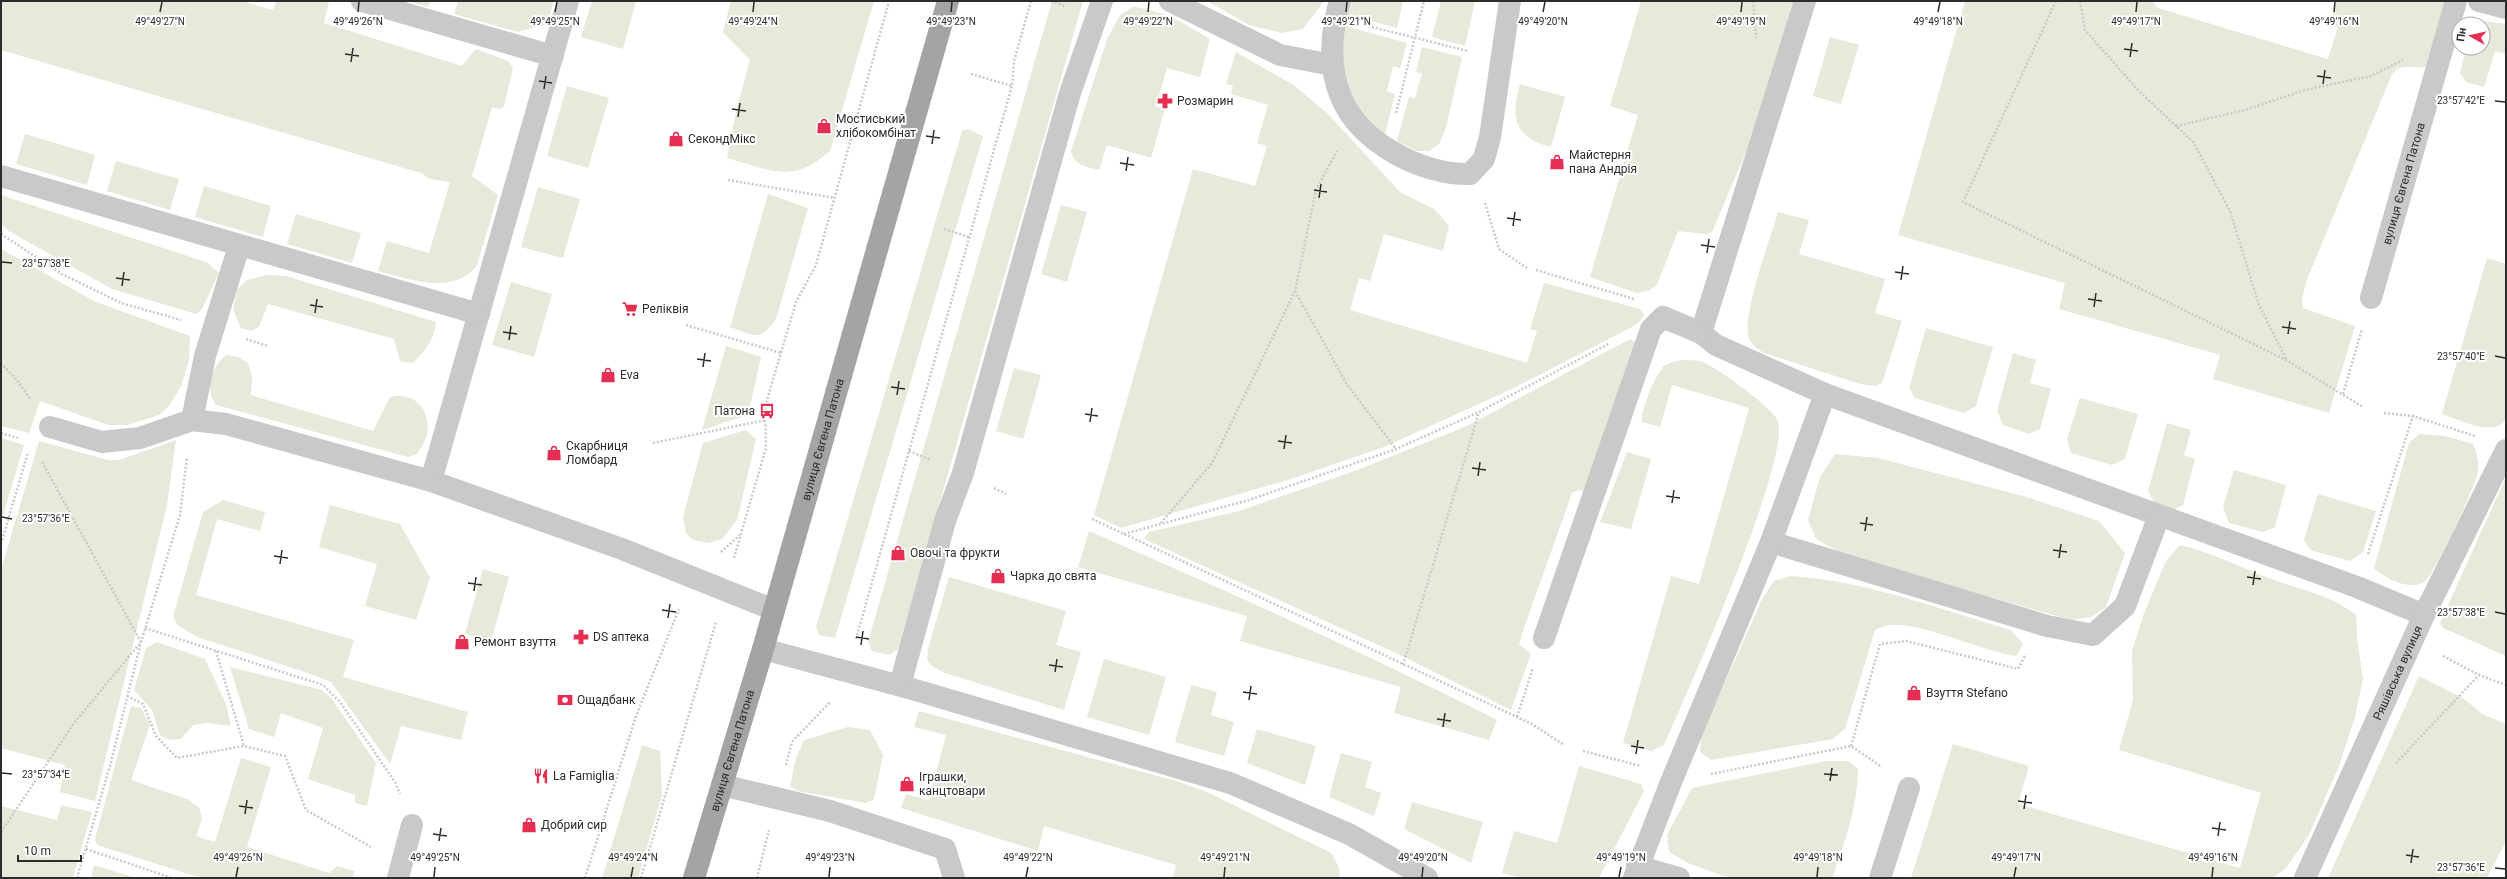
<svg xmlns="http://www.w3.org/2000/svg" width="2507" height="879" font-family="Roboto,sans-serif">
  <style>
    .green { fill: #e5eada }
    .lines { fill: none; stroke-linecap: round; stroke-linejoin: round }
    .path { stroke: #c9c9c9; stroke-width: 2.5; stroke-dasharray: 2 2; stroke-linecap: butt }
    .minor { stroke: #c9c9c9; stroke-width: 22 }
    .major { stroke: #a4a4a4; stroke-width: 22 }
    .ticks { fill: none; stroke: #2c2c2c; stroke-width: 1.5 }
    .labels { text-anchor: middle; dominant-baseline: central; stroke-width: 4; stroke-linejoin: round; paint-order: stroke }
    .poi-label { font-size: 12px; fill: #2c2c2c; stroke: #fff; text-anchor: start }
    .street-label { font-size: 12px; fill: #2c2c2c; stroke: #fff }
    .ticks-label { font-size: 10px; text-anchor: middle; fill: #2c2c2c; stroke: #fff; stroke-width: 4; stroke-linejoin: round; paint-order: stroke }
  </style>
  <rect width="100%" height="100%" fill="#fff"/>
  <g class="green">
    <path d="M 1,1 L 242,1 L 273,10 L 276,1 L 327,1 L 329,2 L 324,23 L 462,66 L 476,49 L 508,61 L 513,68 L 504,106 L 499,109 L 492,107 L 472,176 L 498,195 L 477,265 C 455,296 408,279 378,271 L 387,241 L 429,253 L 450,182 L 430,179 L 421,173 L 1,50 Z"/>
    <path d="M 407,1 L 430,1 L 428,7 Z"/>
    <path d="M 458,1 L 554,1 L 547,24 L 518,32 L 454,14 Z"/>
    <path d="M 592,1 L 636,1 L 623,49 L 581,37 Z"/>
    <path d="M 731,1 L 874,1 L 830,151 C 792,185 771,170 727,158 L 737,107 L 750,60 L 723,32 Z"/>
    <path d="M 1052,1 L 1083,1 L 898,649 L 890,655 L 872,651 L 868,642 Z"/>
    <path d="M 1207,1 L 1324,1 L 1303,29 L 1282,33 L 1249,25 Z"/>
    <path d="M 1352,1 L 1403,1 L 1397,28 L 1348,15 Z"/>
    <path d="M 1441,1 L 1475,1 L 1465,46 L 1432,37 Z"/>
    <path d="M 1641,1 L 1796,1 L 1749,145 L 1712,232 L 1705,234 L 1678,231 L 1657,285 L 1648,291 L 1637,293 L 1590,277 L 1638,115 L 1610,106 Z"/>
    <path d="M 1965,1 L 2152,1 L 2158,8 L 2328,59 L 2338,27 L 2330,25 L 2337,1 L 2445,1 L 2431,65 C 2416,72 2403,60 2392,74 L 2306,282 L 2302,299 L 2303,308 L 2355,326 L 2329,413 L 2213,379 L 2220,355 L 2059,309 L 2065,283 L 1898,235 Z"/>
    <path d="M 1133,7 C 1162,9 1186,25 1210,39 L 1200,77 L 1167,68 L 1156,106 L 1165,109 L 1151,158 L 1107,145 L 1099,170 C 1087,167 1073,165 1071,151 L 1108,37 L 1121,14 Z"/>
    <path d="M 2484,21 L 2506,24 L 2506,54 L 2495,51 L 2484,87 L 2466,82 L 2460,73 L 2466,48 L 2483,48 L 2483,24 L 2479,24 Z"/>
    <path d="M 1345,26 L 1407,43 L 1400,68 L 1393,66 L 1387,91 L 1395,94 L 1385,135 C 1349,104 1337,74 1345,26 Z"/>
    <path d="M 1830,37 L 1859,45 L 1841,104 L 1813,96 Z"/>
    <path d="M 1422,47 L 1462,57 L 1446,128 L 1439,144 L 1429,151 L 1417,151 L 1397,141 L 1409,97 L 1415,98 L 1422,74 L 1416,72 Z"/>
    <path d="M 1236,52 L 1295,86 L 1328,114 L 1400,192 L 1434,209 L 1449,226 L 1443,251 L 1384,234 L 1370,281 L 1359,278 L 1350,310 L 1527,363 L 1537,331 L 1530,329 L 1544,283 L 1640,309 L 1644,314 L 1641,320 L 1632,327 L 1514,388 L 1384,447 L 1288,480 L 1121,528 L 1094,515 L 1193,169 L 1255,186 L 1267,146 L 1257,143 L 1268,105 L 1231,94 L 1233,86 L 1226,84 Z"/>
    <path d="M 1520,84 L 1565,97 L 1551,147 C 1515,138 1510,118 1520,84 Z"/>
    <path d="M 567,86 L 609,98 L 588,168 L 547,156 Z"/>
    <path d="M 968,129 L 983,136 L 835,638 L 819,635 L 816,627 L 962,131 Z"/>
    <path d="M 25,134 L 95,155 L 87,185 L 16,164 Z"/>
    <path d="M 116,161 L 179,179 L 170,210 L 107,191 Z"/>
    <path d="M 204,186 L 271,206 L 263,237 L 195,217 Z"/>
    <path d="M 538,187 L 580,199 L 563,258 L 521,247 Z"/>
    <path d="M 768,194 L 808,208 L 776,319 C 760,343 753,335 730,327 Z"/>
    <path d="M 1,195 L 206,262 L 219,273 L 202,309 L 196,314 L 112,289 L 7,230 L 1,224 Z"/>
    <path d="M 1061,205 L 1087,212 L 1067,282 L 1041,274 Z"/>
    <path d="M 1778,212 L 1809,220 L 1799,254 L 1885,279 L 1875,313 L 1902,321 L 1882,383 L 1875,386 L 1860,384 L 1767,354 C 1759,351 1752,346 1749,338 C 1741,316 1771,237 1778,212 Z"/>
    <path d="M 296,214 L 361,233 L 352,263 L 287,244 Z"/>
    <path d="M 1,249 L 94,301 L 190,336 L 189,360 L 181,386 L 169,406 L 159,415 L 127,425 L 108,425 L 40,401 L 29,433 L 1,426 Z"/>
    <path d="M 2487,258 L 2506,264 L 2506,418 C 2498,439 2457,419 2442,414 Z"/>
    <path d="M 267,275 L 286,276 L 436,322 C 435,339 424,352 413,363 L 400,361 L 394,339 L 268,304 L 259,327 L 251,331 L 241,328 L 233,310 L 237,290 L 247,280 Z"/>
    <path d="M 511,282 L 552,294 L 534,357 L 492,345 Z"/>
    <path d="M 1926,328 L 1993,347 L 1976,406 L 1964,413 L 1915,398 L 1909,388 Z"/>
    <path d="M 1630,339 L 1639,345 L 1588,491 L 1579,490 L 1572,493 L 1524,628 L 1519,644 L 1531,654 L 1511,710 L 1398,654 L 1144,539 L 1149,532 L 1239,511 L 1360,469 L 1467,426 Z"/>
    <path d="M 726,346 L 761,357 L 748,415 L 702,430 Z"/>
    <path d="M 2013,353 L 2036,360 L 2030,383 L 2051,389 L 2040,429 L 2029,434 L 2003,425 L 1997,411 Z"/>
    <path d="M 226,355 L 238,357 L 248,363 L 252,377 L 251,395 L 373,431 L 390,397 C 414,390 432,411 427,435 C 425,441 421,448 417,454 L 408,457 L 216,405 C 204,388 211,368 226,355 Z"/>
    <path d="M 1682,360 C 1687,360 1694,360 1700,361 C 1714,365 1770,406 1777,419 C 1795,453 1684,700 1664,745 L 1651,751 L 1623,743 L 1671,576 L 1699,584 L 1749,408 L 1672,385 L 1660,427 L 1642,422 C 1640,411 1656,374 1664,366 C 1668,363 1677,361 1682,360 Z"/>
    <path d="M 1014,368 L 1041,375 L 1023,439 L 996,431 Z"/>
    <path d="M 2080,398 L 2138,414 L 2125,459 L 2112,465 L 2071,453 L 2067,439 Z"/>
    <path d="M 2167,423 L 2191,430 L 2184,455 L 2195,459 L 2183,505 L 2173,510 L 2155,504 L 2148,491 Z"/>
    <path d="M 746,430 L 756,439 L 737,520 L 722,539 L 708,543 L 693,540 L 686,533 L 683,517 L 703,443 Z"/>
    <path d="M 2419,434 L 2445,436 L 2473,444 C 2477,453 2479,462 2478,471 C 2477,484 2434,575 2424,582 C 2409,591 2384,578 2374,568 L 2409,443 Z"/>
    <path d="M 1,438 L 24,445 L 1,522 Z"/>
    <path d="M 176,440 L 167,505 L 95,801 L 60,792 L 65,765 L 1,748 L 1,570 L 39,441 L 108,460 L 119,460 Z"/>
    <path d="M 1627,452 L 1651,459 L 1631,529 L 1600,522 Z"/>
    <path d="M 1835,454 L 1878,458 L 2023,496 L 2099,521 L 2125,553 L 2106,607 L 2091,617 L 2071,620 L 1846,556 L 1816,539 L 1808,520 L 1820,477 Z"/>
    <path d="M 2234,470 L 2286,485 L 2275,527 L 2263,532 L 2229,523 L 2223,507 Z"/>
    <path d="M 2506,477 L 2506,656 L 2443,628 L 2440,623 Z"/>
    <path d="M 2318,494 L 2376,511 L 2363,552 L 2350,561 L 2310,550 L 2304,540 Z"/>
    <path d="M 223,500 L 265,512 L 260,531 L 217,519 L 196,595 L 354,640 L 343,677 L 468,712 L 461,740 L 401,726 L 390,764 L 331,682 L 305,672 L 197,637 L 178,626 L 173,617 L 203,512 Z"/>
    <path d="M 330,505 L 400,524 L 430,578 L 416,620 L 365,606 L 377,564 L 319,547 Z"/>
    <path d="M 1089,531 C 1227,591 1364,652 1497,720 L 1489,740 L 1394,713 L 1401,687 L 1240,641 L 1247,616 L 1078,567 Z"/>
    <path d="M 2180,545 C 2212,552 2241,568 2272,579 C 2303,591 2329,594 2356,615 L 2357,638 L 2363,679 L 2355,717 L 2339,766 L 2309,835 L 2286,868 L 2273,878 L 1911,878 L 1953,744 L 2029,766 L 2018,804 L 2240,868 L 2261,793 L 2119,750 L 2133,700 L 2132,651 L 2144,613 L 2166,561 Z"/>
    <path d="M 483,569 L 509,577 L 491,641 L 465,634 Z"/>
    <path d="M 1791,576 C 1866,581 1939,609 2011,630 L 2023,644 L 2016,656 C 1983,651 1918,621 1890,625 C 1885,625 1880,628 1875,630 L 1845,729 L 1833,739 L 1711,760 L 1700,752 L 1701,736 L 1762,599 L 1774,581 Z"/>
    <path d="M 949,577 L 1066,611 L 1056,645 L 1081,652 L 1064,710 L 945,673 L 932,666 L 927,660 L 928,649 Z"/>
    <path d="M 157,642 L 205,659 L 226,704 L 231,726 L 207,723 L 193,725 L 181,739 L 169,740 L 160,735 L 152,710 L 134,690 L 146,648 Z"/>
    <path d="M 1104,659 L 1166,677 L 1149,735 L 1087,717 Z"/>
    <path d="M 230,667 L 322,690 L 332,699 L 376,763 L 367,806 L 355,803 L 355,795 L 308,779 L 323,728 L 281,713 L 274,737 L 249,729 Z"/>
    <path d="M 2419,676 L 2463,698 L 2482,714 L 2506,724 L 2506,841 L 2487,878 L 2328,878 Z"/>
    <path d="M 1191,685 L 1217,692 L 1211,715 L 1234,722 L 1224,756 L 1175,742 Z"/>
    <path d="M 131,706 L 141,708 L 150,725 L 131,780 L 187,799 L 199,807 L 202,819 L 196,836 L 215,842 L 241,758 L 271,767 L 247,847 L 329,873 L 337,866 L 355,871 L 353,878 L 201,878 L 97,845 L 95,839 Z"/>
    <path d="M 919,711 L 1176,781 L 1205,791 L 1331,853 L 1339,867 L 1340,878 L 1173,878 L 1176,865 L 1044,826 L 1038,851 L 901,808 L 906,794 L 929,800 L 946,735 L 914,727 Z"/>
    <path d="M 848,727 L 870,730 L 883,755 L 874,799 L 866,803 L 797,791 L 790,786 L 796,758 L 804,740 Z"/>
    <path d="M 1257,729 L 1316,746 L 1305,785 L 1247,763 Z"/>
    <path d="M 642,745 L 660,751 L 662,795 L 638,878 L 602,878 Z"/>
    <path d="M 1341,753 L 1372,762 L 1365,787 L 1381,793 L 1374,816 L 1329,797 Z"/>
    <path d="M 1826,761 L 1848,761 L 1858,769 C 1857,808 1845,842 1832,878 L 1728,878 L 1688,863 L 1669,852 L 1667,835 L 1692,788 Z"/>
    <path d="M 1579,766 L 1641,784 L 1644,791 L 1599,878 L 1519,878 L 1502,873 L 1514,831 L 1557,843 Z"/>
    <path d="M 1412,802 L 1483,822 L 1471,863 L 1404,829 Z"/>
    <path d="M 61,805 L 92,812 L 73,878 L 1,878 L 1,806 L 57,820 Z"/>
    <path d="M 94,865 L 136,878 L 91,878 Z"/>
  </g>
  <g class="lines">
    <g class="path">
      <path d="M 1051,1 L 1065,6"/>
      <path d="M 1753,1 L 1756,38"/>
      <path d="M 2056,1 L 1963,202 L 2286,360 L 2363,407"/>
      <path d="M 2080,1 L 2085,30 L 2138,90 L 2194,143 L 2230,211 L 2259,305 L 2286,359"/>
      <path d="M 1368,26 L 1468,51"/>
      <path d="M 971,74 L 1012,86"/>
      <path d="M 1396,113 L 1424,1"/>
      <path d="M 2176,126 L 2245,110 L 2305,90 L 2371,76 L 2403,60"/>
      <path d="M 728,180 L 835,198"/>
      <path d="M 1485,203 L 1499,249 L 1527,268"/>
      <path d="M 944,229 L 969,237"/>
      <path d="M 1,234 L 62,274 L 121,303 L 181,320"/>
      <path d="M 1536,270 L 1634,299"/>
      <path d="M 1295,291 L 1346,383 L 1396,449"/>
      <path d="M 686,325 L 781,353"/>
      <path d="M 246,339 L 268,346"/>
      <path d="M 1,363 L 17,380 L 31,400"/>
      <path d="M 2343,394 L 2362,329"/>
      <path d="M 2384,413 L 2413,416 L 2475,436"/>
      <path d="M 1,433 L 18,438"/>
      <path d="M 653,443 L 766,420"/>
      <path d="M 909,451 L 931,460"/>
      <path d="M 994,488 L 1006,494"/>
      <path d="M 1092,519 L 1532,724 L 1564,745"/>
      <path d="M 1161,523 L 1212,463 L 1295,291 L 1316,190 L 1337,151"/>
      <path d="M 1124,534 L 1249,500 L 1396,449 L 1479,412 L 1610,343"/>
      <path d="M 1,544 L 28,452"/>
      <path d="M 721,552 L 740,535"/>
      <path d="M 2368,554 L 2413,416"/>
      <path d="M 734,558 L 766,448 L 765,407 L 796,302 L 816,265 L 889,1"/>
      <path d="M 145,628 L 323,685 L 340,702 L 395,782 L 400,794"/>
      <path d="M 856,639 L 1012,86 L 1014,61 L 1031,1"/>
      <path d="M 216,651 L 244,746"/>
      <path d="M 2443,656 L 2479,675 L 2506,685"/>
      <path d="M 1403,665 L 1479,412"/>
      <path d="M 127,696 L 143,704 L 156,736 L 177,758 L 244,746 L 285,756 L 306,810 L 371,847"/>
      <path d="M 1517,717 L 1533,668"/>
      <path d="M 1851,746 L 1880,644 L 1906,641 L 2018,669 L 2026,654"/>
      <path d="M 1583,751 L 1641,766"/>
      <path d="M 2396,763 L 2479,675"/>
      <path d="M 786,765 L 792,742 L 830,702"/>
      <path d="M 1711,774 L 1851,746 L 1882,767"/>
      <path d="M 1,832 L 74,723 L 141,642 L 41,460"/>
      <path d="M 86,849 L 172,878"/>
      <path d="M 77,878 L 110,766 L 141,642 L 180,515 L 187,457"/>
      <path d="M 585,878 L 636,716 L 679,609"/>
      <path d="M 641,878 L 716,622"/>
      <path d="M 757,878 L 769,830"/>
    </g>
    <g class="minor">
      <path d="M 362,1 L 553,56"/>
      <path d="M 568,1 L 431,481 L 622,549 L 774,610"/>
      <path d="M 1170,1 L 1280,55 L 1332,65"/>
      <path d="M 1340,1 C 1331,31 1328,67 1341,97 C 1360,143 1422,175 1470,174 L 1484,159 L 1490,137 L 1510,1"/>
      <path d="M 1805,1 L 1701,333 L 1716,345 L 1825,394 L 2357,587 L 2424,615"/>
      <path d="M 2479,1 L 2506,8"/>
      <path d="M 1,176 L 479,314"/>
      <path id="s1" d="M 2371,298 L 2456,1"/>
      <path d="M 192,420 L 205,356 L 239,246"/>
      <path d="M 50,427 L 102,442 L 140,438 L 192,420 L 226,424 L 431,481"/>
      <path d="M 1771,542 L 2047,626 L 2093,635 L 2125,606 L 2159,516"/>
      <path d="M 1544,638 L 1651,329 L 1663,317 L 1701,333"/>
      <path d="M 763,649 L 912,689 L 1230,783 L 1349,834 L 1427,878"/>
      <path d="M 900,685 L 945,521 L 963,473 L 1070,93 L 1102,1"/>
      <path d="M 722,785 L 830,811 L 945,849 L 954,878"/>
      <path d="M 1637,866 L 1679,878"/>
      <path d="M 398,878 L 412,825"/>
      <path d="M 1634,878 L 1671,782 L 1771,542 L 1825,394"/>
      <path d="M 1880,878 L 1909,788"/>
      <path id="s2" d="M 2305,878 L 2424,615 L 2506,450"/>
    </g>
    <path class="major" id="s3" d="M 694,878 L 763,649 L 948,1"/>
  </g>
  <path class="ticks" d="M 160,12 L 162,2M 358,12 L 359,2M 555,12 L 557,2M 753,12 L 754,2M 951,12 L 952,2M 1148,12 L 1149,2M 1346,12 L 1347,2M 1543,12 L 1545,2M 1741,12 L 1742,2M 1938,12 L 1940,2M 2136,12 L 2137,2M 2334,12 L 2335,2M 2124,49 L 2138,51M 345,54 L 359,56M 2130,57 L 2132,43M 351,62 L 353,48M 2317,76 L 2331,78M 539,81 L 552,83M 2323,84 L 2325,70M 544,89 L 546,76M 2495,101 L 2505,102M 732,109 L 746,111M 738,117 L 740,103M 926,136 L 940,138M 932,144 L 934,130M 1120,163 L 1134,165M 1126,171 L 1128,157M 1314,190 L 1327,192M 1319,198 L 1321,184M 1507,218 L 1521,220M 1513,226 L 1515,212M 1701,245 L 1715,247M 1707,253 L 1709,239M 2,262 L 12,263M 1895,272 L 1909,274M 116,278 L 130,280M 1901,280 L 1903,266M 122,286 L 124,272M 2088,299 L 2102,301M 310,305 L 323,307M 2094,307 L 2096,293M 315,313 L 317,299M 2282,327 L 2296,329M 503,332 L 517,334M 2288,334 L 2290,321M 509,340 L 511,326M 2495,356 L 2505,358M 697,359 L 711,361M 703,367 L 705,353M 891,387 L 905,389M 897,395 L 899,381M 1085,414 L 1098,416M 1090,422 L 1092,408M 1278,441 L 1292,443M 1284,449 L 1286,435M 1472,468 L 1486,470M 1478,476 L 1480,462M 1666,496 L 1680,498M 1672,503 L 1674,490M 2,517 L 12,519M 1860,523 L 1873,525M 1865,531 L 1867,517M 2053,550 L 2067,552M 274,556 L 288,558M 2059,558 L 2061,544M 280,564 L 282,550M 2247,577 L 2261,579M 468,583 L 482,585M 2253,585 L 2255,571M 474,591 L 476,577M 662,610 L 676,612M 2495,612 L 2505,614M 668,618 L 670,604M 856,637 L 869,639M 861,645 L 863,631M 1049,665 L 1063,667M 1055,672 L 1057,659M 1243,692 L 1257,694M 1249,700 L 1251,686M 1437,719 L 1451,721M 1443,727 L 1445,713M 1631,746 L 1644,748M 1636,754 L 1638,740M 2,773 L 12,774M 1824,774 L 1838,775M 1830,781 L 1832,768M 2018,801 L 2032,803M 239,806 L 253,808M 2024,809 L 2026,795M 245,814 L 247,800M 2212,828 L 2226,830M 433,834 L 447,836M 2218,836 L 2220,822M 439,841 L 441,828M 2406,855 L 2419,857M 2411,863 L 2413,849M 2495,868 L 2505,869M 236,877 L 238,867M 434,877 L 435,867M 631,877 L 633,867M 829,877 L 830,867M 1026,877 L 1028,867M 1224,877 L 1225,867M 1422,877 L 1423,867M 1619,877 L 1621,867M 1817,877 L 1818,867M 2014,877 L 2016,867M 2212,877 L 2213,867"/>
  <defs>
    <symbol id="pharmacy-bare" viewBox="-9 -9 18 18"><path d="M-2-6h4v4h4v4h-4v4h-4v-4h-4v-4h4Z" fill="#e42e52" stroke="#fff" stroke-width="2.5" paint-order="stroke"/></symbol>
    <symbol id="shop-bare" viewBox="-9 -9 18 18"><path d="M-5-2.5h2.3a2.7 3.5 0 0 1 5.4 0H5L5.5 6h-11ZM-1.5-2.5h3a1.5 2.3 0 0 0-3 0Z" fill="#e42e52" stroke="#fff" stroke-width="2.5" paint-order="stroke"/></symbol>
    <symbol id="supermarket-bare" viewBox="-9 -9 18 18"><path d="M-6-5.5h2.5l.6 2H6L4.5 2H-2.5L-4.4-4H-6ZM-1.5 3.2a1.3 1.3 0 1 0 .1 0ZM3 3.2a1.3 1.3 0 1 0 .1 0Z" fill="#e42e52" stroke="#fff" stroke-width="2.5" paint-order="stroke"/></symbol>
    <symbol id="bus-bare" viewBox="-9 -9 18 18"><path d="M-5-6H5V4H4V6H2V4H-2V6H-4V4H-5ZM-3.5-4V0h7V-4ZM-3.5 1.2v1.5H-2V1.2ZM2 1.2v1.5H3.5V1.2Z" fill="#e42e52" stroke="#fff" stroke-width="2.5" paint-order="stroke"/></symbol>
    <symbol id="bank-bare" viewBox="-9 -9 18 18"><path d="M-6-4H6V4H-6ZM0-2.3a2.3 2.3 0 1 0 0 4.6a2.3 2.3 0 1 0 0-4.6Z" fill="#e42e52" stroke="#fff" stroke-width="2.5" paint-order="stroke"/></symbol>
    <symbol id="restaurant-bare" viewBox="-9 -9 18 18"><path d="M-5-6h1v4h1v-4h1v4h1v-4h1v5L-1.5 .5V6h-2V.5L-5-1ZM5-6V6H3V1.5H1.5Q1.5-4 5-6Z" fill="#e42e52" stroke="#fff" stroke-width="2.5" paint-order="stroke"/></symbol>
  </defs>
  <g fill-rule="evenodd">
    <use href="#pharmacy-bare" x="1154" y="90" width="22" height="22"/>
    <use href="#shop-bare" x="813" y="115" width="22" height="22"/>
    <use href="#shop-bare" x="665" y="128" width="22" height="22"/>
    <use href="#shop-bare" x="1546" y="151" width="22" height="22"/>
    <use href="#supermarket-bare" x="619" y="298" width="22" height="22"/>
    <use href="#shop-bare" x="597" y="364" width="22" height="22"/>
    <use href="#bus-bare" x="756" y="400" width="22" height="22"/>
    <use href="#shop-bare" x="543" y="442" width="22" height="22"/>
    <use href="#shop-bare" x="887" y="542" width="22" height="22"/>
    <use href="#shop-bare" x="987" y="565" width="22" height="22"/>
    <use href="#pharmacy-bare" x="570" y="626" width="22" height="22"/>
    <use href="#shop-bare" x="451" y="631" width="22" height="22"/>
    <use href="#shop-bare" x="1903" y="682" width="22" height="22"/>
    <use href="#bank-bare" x="554" y="689" width="22" height="22"/>
    <use href="#restaurant-bare" x="530" y="765" width="22" height="22"/>
    <use href="#shop-bare" x="896" y="773" width="22" height="22"/>
    <use href="#shop-bare" x="518" y="814" width="22" height="22"/>
  </g>
  <g class="labels">
    <g class="poi-label">
      <text x="1177" y="101">Розмарин</text>
      <text x="836" y="119">Мостиський<tspan x="836" dy="14">хлібокомбінат</tspan></text>
      <text x="688" y="139">СекондМікс</text>
      <text x="1569" y="155">Майстерня<tspan x="1569" dy="14">пана Андрія</tspan></text>
      <text x="642" y="309">Реліквія</text>
      <text x="620" y="375">Eva</text>
      <text x="755" y="411" text-anchor="end">Патона</text>
      <text x="566" y="446">Скарбниця<tspan x="566" dy="14">Ломбард</tspan></text>
      <text x="910" y="553">Овочі та фрукти</text>
      <text x="1010" y="576">Чарка до свята</text>
      <text x="593" y="637">DS аптека</text>
      <text x="474" y="642">Ремонт взуття</text>
      <text x="1926" y="693">Взуття Stefano</text>
      <text x="577" y="700">Ощадбанк</text>
      <text x="553" y="776">La Famiglia</text>
      <text x="919" y="777">Іграшки,<tspan x="919" dy="14">канцтовари</tspan></text>
      <text x="541" y="825">Добрий сир</text>
    </g>
    <g class="street-label">
      <text stroke="none"><textPath href="#s1" startOffset="119">вулиця Євгена Патона</textPath></text>
      <text stroke="none"><textPath href="#s3" startOffset="457">вулиця Євгена Патона</textPath></text>
      <text stroke="none"><textPath href="#s2" startOffset="225">Ряшівська вулиця</textPath></text>
      <text stroke="none"><textPath href="#s3" startOffset="133">вулиця Євгена Патона</textPath></text>
    </g>
  </g>
  <g class="ticks-label">
    <text x="160" y="25">49°49'27"N</text>
    <text x="358" y="25">49°49'26"N</text>
    <text x="555" y="25">49°49'25"N</text>
    <text x="753" y="25">49°49'24"N</text>
    <text x="951" y="25">49°49'23"N</text>
    <text x="1148" y="25">49°49'22"N</text>
    <text x="1346" y="25">49°49'21"N</text>
    <text x="1543" y="25">49°49'20"N</text>
    <text x="1741" y="25">49°49'19"N</text>
    <text x="1938" y="25">49°49'18"N</text>
    <text x="2136" y="25">49°49'17"N</text>
    <text x="2334" y="25">49°49'16"N</text>
    <text x="2461" y="104">23°57'42"E</text>
    <text x="46" y="267">23°57'38"E</text>
    <text x="2461" y="360">23°57'40"E</text>
    <text x="46" y="522">23°57'36"E</text>
    <text x="2461" y="616">23°57'38"E</text>
    <text x="46" y="778">23°57'34"E</text>
    <text x="238" y="861">49°49'26"N</text>
    <text x="435" y="861">49°49'25"N</text>
    <text x="633" y="861">49°49'24"N</text>
    <text x="830" y="861">49°49'23"N</text>
    <text x="1028" y="861">49°49'22"N</text>
    <text x="1225" y="861">49°49'21"N</text>
    <text x="1423" y="861">49°49'20"N</text>
    <text x="1621" y="861">49°49'19"N</text>
    <text x="1818" y="861">49°49'18"N</text>
    <text x="2016" y="861">49°49'17"N</text>
    <text x="2213" y="861">49°49'16"N</text>
    <text x="2461" y="871">23°57'36"E</text>
  </g>
  <rect width="2507" height="879" fill="none" stroke="#2c2c2c" stroke-width="4"/>
  <g transform="translate(2471 36) rotate(278)"><circle r="19" fill="#ffffff" stroke="#ababab"/>
  <path d="M0-3L7 15L0 10L-7 15Z" fill="#e42e52"/>
  <text y="-6" font-size="11" font-weight="bold" text-anchor="middle" fill="#2c2c2c">Пн</text>
  </g>
  <path d="M18 855v6h63v-6" fill="none" stroke="#2c2c2c" stroke-width="2"/>
  <text x="24" y="855" font-size="12" fill="#2c2c2c" stroke="#ffffff" stroke-width="3" paint-order="stroke">10 m</text>
</svg>
